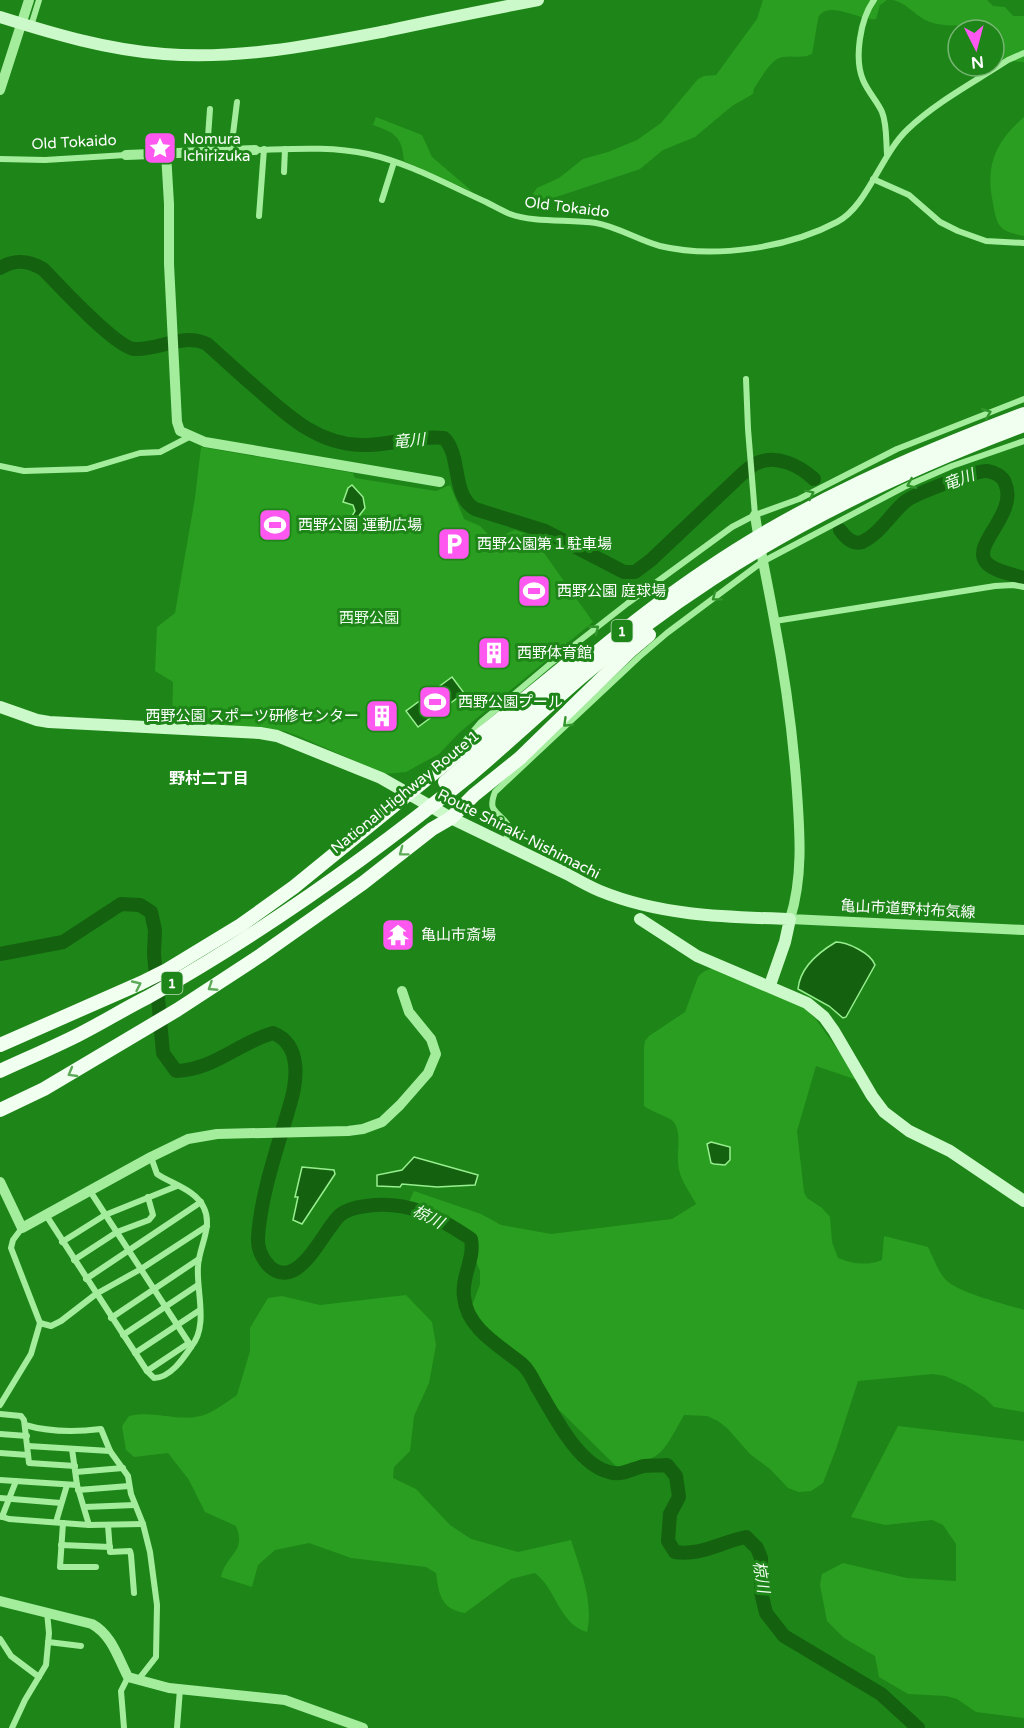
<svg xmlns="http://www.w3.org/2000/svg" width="1024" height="1728" font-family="'Varela Round','Noto Sans JP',sans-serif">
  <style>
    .green { fill: #2a9e20 }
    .water { fill: #14620f; stroke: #98ef8f; stroke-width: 1.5 }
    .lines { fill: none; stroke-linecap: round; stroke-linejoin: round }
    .river { stroke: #14620f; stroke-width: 14 }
    .minor { stroke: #a3ed9d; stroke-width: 6 }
    .tertiary { stroke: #a3ed9d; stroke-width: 10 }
    .secondary { stroke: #ccf9c9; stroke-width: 12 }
    .trunk { stroke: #f1fff0; stroke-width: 14 }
    .oneway { stroke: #32952c }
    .oneway2 { stroke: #5daa59 }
    .labels { text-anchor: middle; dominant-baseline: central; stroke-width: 6; stroke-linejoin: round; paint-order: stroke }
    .shield { fill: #1e8518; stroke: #bcdaba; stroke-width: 1.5 }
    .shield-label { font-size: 14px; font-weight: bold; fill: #fff }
    .poi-label { font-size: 15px; fill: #fff; stroke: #1e8518; text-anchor: start }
    .street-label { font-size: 15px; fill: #fff; stroke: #1e8518 }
    .park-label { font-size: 15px; fill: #eefded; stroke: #1e8518 }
    .water-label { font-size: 16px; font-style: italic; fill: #effdee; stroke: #1e8518 }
    .neighbourhood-label { font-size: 16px; font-weight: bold; fill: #fff; stroke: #1e8518 }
  </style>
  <rect width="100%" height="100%" fill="#1e8518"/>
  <g class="green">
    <path d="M 763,0 L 887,0 L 880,5 L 876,19 C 862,22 831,0 819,16 C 817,22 814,45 812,54 C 803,59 793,55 783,57 C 771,58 761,79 754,88 L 753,94 L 732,106 L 695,137 L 663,150 L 640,169 L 553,198 L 536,199 L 532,195 L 537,188 L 559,178 L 583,159 L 608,152 L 637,140 L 661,123 L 698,79 L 704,76 L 716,75 L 757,19 Z"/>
    <path d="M 893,0 L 987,0 L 993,6 L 1005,7 L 1013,16 L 1024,16 L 1024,62 L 994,60 L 994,30 L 976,30 L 972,26 C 957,25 939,27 925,20 C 914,14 906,3 893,0 Z"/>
    <path d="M 376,117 L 422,135 L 432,157 L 473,192 L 404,161 C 402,136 395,133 373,125 Z"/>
    <path d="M 1024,117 L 1024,236 C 1000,231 997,228 993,203 C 985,166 995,142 1024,117 Z"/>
    <path d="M 201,447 L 353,473 L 355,478 L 436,491 L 450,485 L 464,519 L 480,526 L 493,539 L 515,530 L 532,536 L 593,622 L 460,732 L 439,754 L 406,772 L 385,774 L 298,736 L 284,731 L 172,725 L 173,682 L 155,671 L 157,627 L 175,613 L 195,498 Z"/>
    <path d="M 719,967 L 801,1005 L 815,1018 L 860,1081 L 816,1066 L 797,1131 L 804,1192 L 807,1198 L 822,1208 L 830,1217 L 832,1242 L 838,1258 C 851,1264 868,1266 882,1260 L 884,1236 L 928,1247 C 933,1257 938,1272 946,1280 C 959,1293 1005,1304 1024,1310 L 1024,1412 L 994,1407 L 985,1398 L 965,1385 L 945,1376 L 933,1374 L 858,1381 L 836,1449 L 823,1483 L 811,1491 L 799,1492 L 788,1488 L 770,1469 L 750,1454 L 727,1428 L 718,1421 L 707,1416 L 684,1415 C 662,1453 664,1460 617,1467 L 557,1408 L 543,1389 L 508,1352 L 479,1328 L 472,1306 L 480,1284 L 480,1271 L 471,1249 L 435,1218 L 408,1204 L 414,1191 L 481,1214 L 501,1225 L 551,1234 L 672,1219 L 696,1204 C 689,1190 679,1180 678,1162 C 677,1151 682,1131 673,1121 C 667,1116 652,1112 644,1106 L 644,1047 L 645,1041 L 649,1036 L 685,1012 L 698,977 C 704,970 709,969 719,967 Z"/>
    <path d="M 406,1295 L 432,1322 L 436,1345 L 429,1383 L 414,1416 L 410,1451 L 394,1467 L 393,1478 L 416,1489 L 450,1525 L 471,1539 L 518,1552 L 571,1540 C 580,1569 594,1601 587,1632 C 559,1624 557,1590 535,1573 L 511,1579 L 465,1613 C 441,1609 439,1595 436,1573 L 426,1567 L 351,1558 L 309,1543 L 275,1550 L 258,1565 L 252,1587 L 221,1577 C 226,1554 247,1552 236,1526 L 205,1512 L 189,1480 L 168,1453 L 134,1457 L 126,1450 L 122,1426 L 129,1416 C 155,1409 184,1425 209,1413 C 219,1408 228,1401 237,1395 L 250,1351 L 250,1328 L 268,1298 L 282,1296 L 320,1305 Z"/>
    <path d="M 898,1426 L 1024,1441 L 1024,1718 L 976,1712 L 957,1699 L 946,1696 L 908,1694 L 879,1677 L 875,1656 L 844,1638 L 827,1621 L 820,1585 L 822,1574 L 843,1563 L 907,1578 L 956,1581 L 956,1544 L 943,1525 L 932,1520 L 885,1525 L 851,1517 Z"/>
  </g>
  <g class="water">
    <path d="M 352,485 L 363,497 L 365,508 L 358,517 L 358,521 L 355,523 L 351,518 L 355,511 L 353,505 L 343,502 L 348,488 Z"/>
    <path d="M 452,677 L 464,693 L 418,727 L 406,711 Z"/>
    <path d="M 836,942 C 847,942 871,953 875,965 L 846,1017 L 843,1018 L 829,1006 L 798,989 C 800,968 819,952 836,942 Z"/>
    <path d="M 711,1142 L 730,1147 L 730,1160 L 725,1165 L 714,1164 L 711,1163 L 707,1144 Z"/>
    <path d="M 414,1157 L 478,1175 L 475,1185 L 437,1187 L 402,1184 L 400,1187 L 377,1186 L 377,1175 L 402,1170 Z"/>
    <path d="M 302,1167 L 334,1170 L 335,1174 L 302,1224 L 293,1220 L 298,1197 L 295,1197 Z"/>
  </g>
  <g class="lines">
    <g class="river">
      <path d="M 0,268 C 15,259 28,260 43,269 C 59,285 114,346 134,349 C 159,351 182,332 207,344 C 225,360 243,377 262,393 C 291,419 320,444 361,445 C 389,446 416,435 444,438 C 462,456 451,495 475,509 L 545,531 L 624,572 L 635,572 L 651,560 L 742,474 C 747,470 752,465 757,463 C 777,454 800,466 814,479"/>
      <path d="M 840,530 C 845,537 853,545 862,542 C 880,534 891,513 906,501 C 915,494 977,470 987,471 C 994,472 1003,476 1005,483 C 1018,512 976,541 984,559 C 989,571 1013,574 1024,578"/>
      <path d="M 0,954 L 63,942 L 121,904 L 140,905 L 151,912 L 155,930 L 154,954 L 163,1053 L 176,1071 C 214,1070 238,1043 273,1033 C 303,1045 297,1083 289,1108 C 277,1149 261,1194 258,1237 C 257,1253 270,1277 289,1272 C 309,1267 326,1228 340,1215 C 346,1210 358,1207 366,1206 C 407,1200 437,1216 471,1239 C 475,1259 461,1277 464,1297 C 467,1329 500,1346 522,1364 C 529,1370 533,1379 537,1387 C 553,1413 577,1464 609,1472 C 622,1476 631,1469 644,1466 C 651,1465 659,1466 667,1465 L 676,1476 L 679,1497 L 670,1514 L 668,1541 L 675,1552 C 701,1556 721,1542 746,1537 L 757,1548 L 761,1558 L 761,1592 L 766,1613 L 784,1636 L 881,1694 L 918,1728"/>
    </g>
    <g class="minor">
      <path d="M 874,0 C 860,19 854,59 863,80 C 868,92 877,101 882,112 C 887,124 886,141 887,154"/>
      <path d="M 31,26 L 39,0"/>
      <path d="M 231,150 L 237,102"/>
      <path d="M 255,150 C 292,149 331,146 368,154 C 409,163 448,185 486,202 C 494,206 502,211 510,214 C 534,223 570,219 596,223 C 618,227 638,240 660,246 C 714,259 788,248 837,222 C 867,207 881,154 908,129 C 933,105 967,86 997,67 L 1008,60 L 1024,53"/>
      <path d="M 207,151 L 210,109"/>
      <path d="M 0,159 L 45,160 L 126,155"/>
      <path d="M 284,172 L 285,149"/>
      <path d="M 873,179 L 909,195 L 940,222 L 958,231 L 986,241 L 1024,243"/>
      <path d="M 382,200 L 394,162"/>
      <path d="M 259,216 L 264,149"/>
      <path d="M 746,379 L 748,429 L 755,515"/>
      <path d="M 0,466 L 24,471 L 87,469 L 140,453 L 160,452 L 191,436"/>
      <path d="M 775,621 L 995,586 L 1013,585 L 1024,587"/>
      <path d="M 465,741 L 481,722 L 550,664 L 628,603 L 732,527 L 755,515 L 799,499 L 897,449 L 1024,399"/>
      <path d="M 506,844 L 508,825 C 498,810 487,813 495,792 L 639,657 L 667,633 L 762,562 L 904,487 L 952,466 L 1024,441"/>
      <path d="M 151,1157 L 157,1174 C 172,1184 196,1190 204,1208 C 213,1227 199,1247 198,1266 C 196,1291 209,1326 191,1347 L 189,1343"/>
      <path d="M 46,1215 L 147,1371 L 189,1343 L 90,1191"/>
      <path d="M 22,1228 L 13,1240 L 11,1248 L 40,1323"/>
      <path d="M 62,1242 L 105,1215 L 177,1186"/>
      <path d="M 74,1260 L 117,1232 L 149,1220 L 153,1215 L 148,1197"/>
      <path d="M 86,1279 L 201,1202"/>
      <path d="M 111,1318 L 199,1259"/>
      <path d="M 123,1335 L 198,1285"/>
      <path d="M 135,1353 L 200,1310"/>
      <path d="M 147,1371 L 154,1378 C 170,1378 183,1359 191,1347"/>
      <path d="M 0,1405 L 31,1354 L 40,1323 L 51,1326 L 61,1321 L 96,1294 L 141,1269 L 207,1226"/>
      <path d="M 0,1414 L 21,1416 L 24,1420 L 29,1463 L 75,1466"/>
      <path d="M 25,1425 C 49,1432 76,1432 101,1429 L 110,1451 L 128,1476 L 131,1494 L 143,1524 L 150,1552 L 157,1605 L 156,1657 L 138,1680"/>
      <path d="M 0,1434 L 27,1436"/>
      <path d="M 28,1446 L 110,1451"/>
      <path d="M 72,1449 L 77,1485 L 89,1525"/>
      <path d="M 0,1453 L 28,1455"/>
      <path d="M 76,1472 L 123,1468"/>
      <path d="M 0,1480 L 77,1485"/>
      <path d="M 78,1490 L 129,1486"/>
      <path d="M 0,1498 L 61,1503"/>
      <path d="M 85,1507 L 135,1505"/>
      <path d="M 0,1516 L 9,1519 L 89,1525 L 143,1524"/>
      <path d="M 2,1517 L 16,1481"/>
      <path d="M 56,1522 L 67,1485"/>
      <path d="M 63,1523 L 60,1567 L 96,1567"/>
      <path d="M 108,1525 L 110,1552 L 130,1551 L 131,1555 L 134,1593"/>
      <path d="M 61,1545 L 110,1547"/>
      <path d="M 0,1639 L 11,1656 L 39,1677"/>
      <path d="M 48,1642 L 81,1646"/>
      <path d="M 12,1728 L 25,1700 L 46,1665 L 49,1633 L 47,1612"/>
      <path d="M 124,1728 L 121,1691 L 128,1677"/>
      <path d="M 177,1728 L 180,1689"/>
    </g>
    <g class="tertiary">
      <path d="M 0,90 L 29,0"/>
      <path d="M 166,153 L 169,204 L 169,264 L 177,422 L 180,431 L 205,442 L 440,482"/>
      <path d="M 126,155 L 255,150"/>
      <path d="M 755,515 C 760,550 768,585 774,619 C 785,676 793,734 797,792 C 800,835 803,878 790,919 L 1024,930"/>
      <path d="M 0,1182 L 22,1228 L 151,1157 L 188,1139 L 217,1134 L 348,1131 L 363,1129 L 382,1122 L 400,1105 L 428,1073 L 436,1054 L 431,1039 L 409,1012 L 402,991"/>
      <path d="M 0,1601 L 92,1624 C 112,1635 118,1658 128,1677 L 169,1688 L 285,1700 L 363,1728"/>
    </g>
    <g class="secondary">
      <path d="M 0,17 C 54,34 108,50 164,54 C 239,60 313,45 386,31 C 437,20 487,10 538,0"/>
      <path d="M 0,707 L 37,720 L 49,722 L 260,733 L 277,736 L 381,778 L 451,818 L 567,874 C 578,880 588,886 600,891 C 661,916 725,917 790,919 L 785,942 L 770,985"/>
      <path d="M 640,919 L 697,956 L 807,1003 L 824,1017 L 834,1031 L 872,1096 L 884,1112 L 909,1131 L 950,1151 L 1024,1201"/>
    </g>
    <g class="trunk">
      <path d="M 445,782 C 531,710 612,633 706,570 C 804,503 913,456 1024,414"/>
      <path d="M 0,1045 L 141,983 L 167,970 L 241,925 L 294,887 L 570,662"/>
      <path d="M 0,1071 C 26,1059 52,1048 78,1035 C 102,1023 124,1009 148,997 C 262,933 369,857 470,775 C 507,744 543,710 580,678 C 622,642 666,609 712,579 C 810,514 915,466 1024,425"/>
      <path d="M 0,1110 L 44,1089 L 177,1010 L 261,955 L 363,883 L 432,829 L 451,818 L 474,795 L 520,758 L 630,651 L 649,635"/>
    </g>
  </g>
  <defs><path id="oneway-chevron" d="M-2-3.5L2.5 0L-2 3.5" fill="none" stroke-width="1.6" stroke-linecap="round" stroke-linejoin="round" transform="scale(1.5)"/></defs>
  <g class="oneway">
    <use href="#oneway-chevron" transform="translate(987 413) rotate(-22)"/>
    <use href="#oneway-chevron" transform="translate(911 484) rotate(157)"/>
    <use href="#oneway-chevron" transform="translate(810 494) rotate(-26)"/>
    <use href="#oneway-chevron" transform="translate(716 597) rotate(143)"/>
    <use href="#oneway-chevron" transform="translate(595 629) rotate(-38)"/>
    <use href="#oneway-chevron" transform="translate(567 723) rotate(136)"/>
  </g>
  <g class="oneway2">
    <use href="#oneway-chevron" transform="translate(403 852) rotate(143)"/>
    <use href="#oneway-chevron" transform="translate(137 985) rotate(-25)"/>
    <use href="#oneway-chevron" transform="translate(212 987) rotate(147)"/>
    <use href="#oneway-chevron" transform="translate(72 1073) rotate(150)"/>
  </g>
  <defs>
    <symbol id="sight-square" viewBox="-11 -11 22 22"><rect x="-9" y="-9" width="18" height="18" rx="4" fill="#ff58f1" stroke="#1e8518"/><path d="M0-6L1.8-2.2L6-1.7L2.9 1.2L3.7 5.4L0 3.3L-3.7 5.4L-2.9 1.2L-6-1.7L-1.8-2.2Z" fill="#fff"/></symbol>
    <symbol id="stadium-square" viewBox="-11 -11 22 22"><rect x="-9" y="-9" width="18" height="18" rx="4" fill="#ff58f1" stroke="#1e8518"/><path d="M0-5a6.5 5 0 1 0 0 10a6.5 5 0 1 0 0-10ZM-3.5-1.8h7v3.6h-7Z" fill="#fff"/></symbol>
    <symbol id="parking-square" viewBox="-11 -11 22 22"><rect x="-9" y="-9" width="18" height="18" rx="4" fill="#ff58f1" stroke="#1e8518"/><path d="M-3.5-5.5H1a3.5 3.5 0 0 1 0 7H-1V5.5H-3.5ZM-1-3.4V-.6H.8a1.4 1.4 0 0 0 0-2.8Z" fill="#fff"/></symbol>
    <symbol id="building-square" viewBox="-11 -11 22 22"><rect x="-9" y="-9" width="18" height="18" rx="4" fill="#ff58f1" stroke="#1e8518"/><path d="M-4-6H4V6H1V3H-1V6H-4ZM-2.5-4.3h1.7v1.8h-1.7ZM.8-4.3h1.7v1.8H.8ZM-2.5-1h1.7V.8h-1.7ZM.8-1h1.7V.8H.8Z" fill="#fff"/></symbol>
    <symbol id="temple-square" viewBox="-11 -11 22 22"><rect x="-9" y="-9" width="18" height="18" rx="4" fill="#ff58f1" stroke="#1e8518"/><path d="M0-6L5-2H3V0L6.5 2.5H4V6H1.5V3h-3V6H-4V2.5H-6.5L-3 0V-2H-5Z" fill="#fff"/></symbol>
  </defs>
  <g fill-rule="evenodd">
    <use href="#sight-square" x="141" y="129" width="38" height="38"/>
    <use href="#stadium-square" x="256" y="506" width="38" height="38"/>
    <use href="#parking-square" x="435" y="525" width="38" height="38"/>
    <use href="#stadium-square" x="515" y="572" width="38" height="38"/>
    <use href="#building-square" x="475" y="634" width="38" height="38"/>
    <use href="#stadium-square" x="416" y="683" width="38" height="38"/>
    <use href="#building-square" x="363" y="697" width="38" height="38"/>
    <use href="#temple-square" x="379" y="916" width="38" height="38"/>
  </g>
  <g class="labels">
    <g class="shield">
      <rect x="611.5" y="620" width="21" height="22" rx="4.5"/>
      <rect x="161.5" y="972" width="21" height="22" rx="4.5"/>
    </g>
    <g class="shield-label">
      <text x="622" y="631">1</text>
      <text x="172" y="983">1</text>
    </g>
    <g class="poi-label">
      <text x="183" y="139">Nomura<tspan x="183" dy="17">Ichirizuka</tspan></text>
      <text x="298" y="525">西野公園 運動広場</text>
      <text x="477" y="544">西野公園第１駐車場</text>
      <text x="557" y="591">西野公園 庭球場</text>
      <text x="517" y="653">西野体育館</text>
      <text x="458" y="702">西野公園プール</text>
      <text x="359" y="716" text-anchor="end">西野公園 スポーツ研修センター</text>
      <text x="421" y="935">亀山市斎場</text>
    </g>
    <g class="street-label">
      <text transform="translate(74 142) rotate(-3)">Old Tokaido</text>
      <text transform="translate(567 207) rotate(7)">Old Tokaido</text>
      <text transform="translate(405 792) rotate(-39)">National Highway Route 1</text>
      <text transform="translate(519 834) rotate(27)">Route Shiraki-Nishimachi</text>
      <text transform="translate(908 909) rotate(3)">亀山市道野村布気線</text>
    </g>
    <g class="park-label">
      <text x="369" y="618">西野公園</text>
    </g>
    <g class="water-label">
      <text transform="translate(409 441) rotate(-5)">竜川</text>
      <text transform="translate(959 480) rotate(-21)">竜川</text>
      <text transform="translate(428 1217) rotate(27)">椋川</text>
      <text transform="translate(761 1577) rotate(81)">椋川</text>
    </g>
    <g class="neighbourhood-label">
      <text x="209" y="779">野村二丁目</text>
    </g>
  </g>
  <g transform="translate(976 48) rotate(174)"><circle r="28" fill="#1e8518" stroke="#78b674" stroke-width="1.5"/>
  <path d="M0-4.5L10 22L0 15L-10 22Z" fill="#ff58f1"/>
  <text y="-9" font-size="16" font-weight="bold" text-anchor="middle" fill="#ffffff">N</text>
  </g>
</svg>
